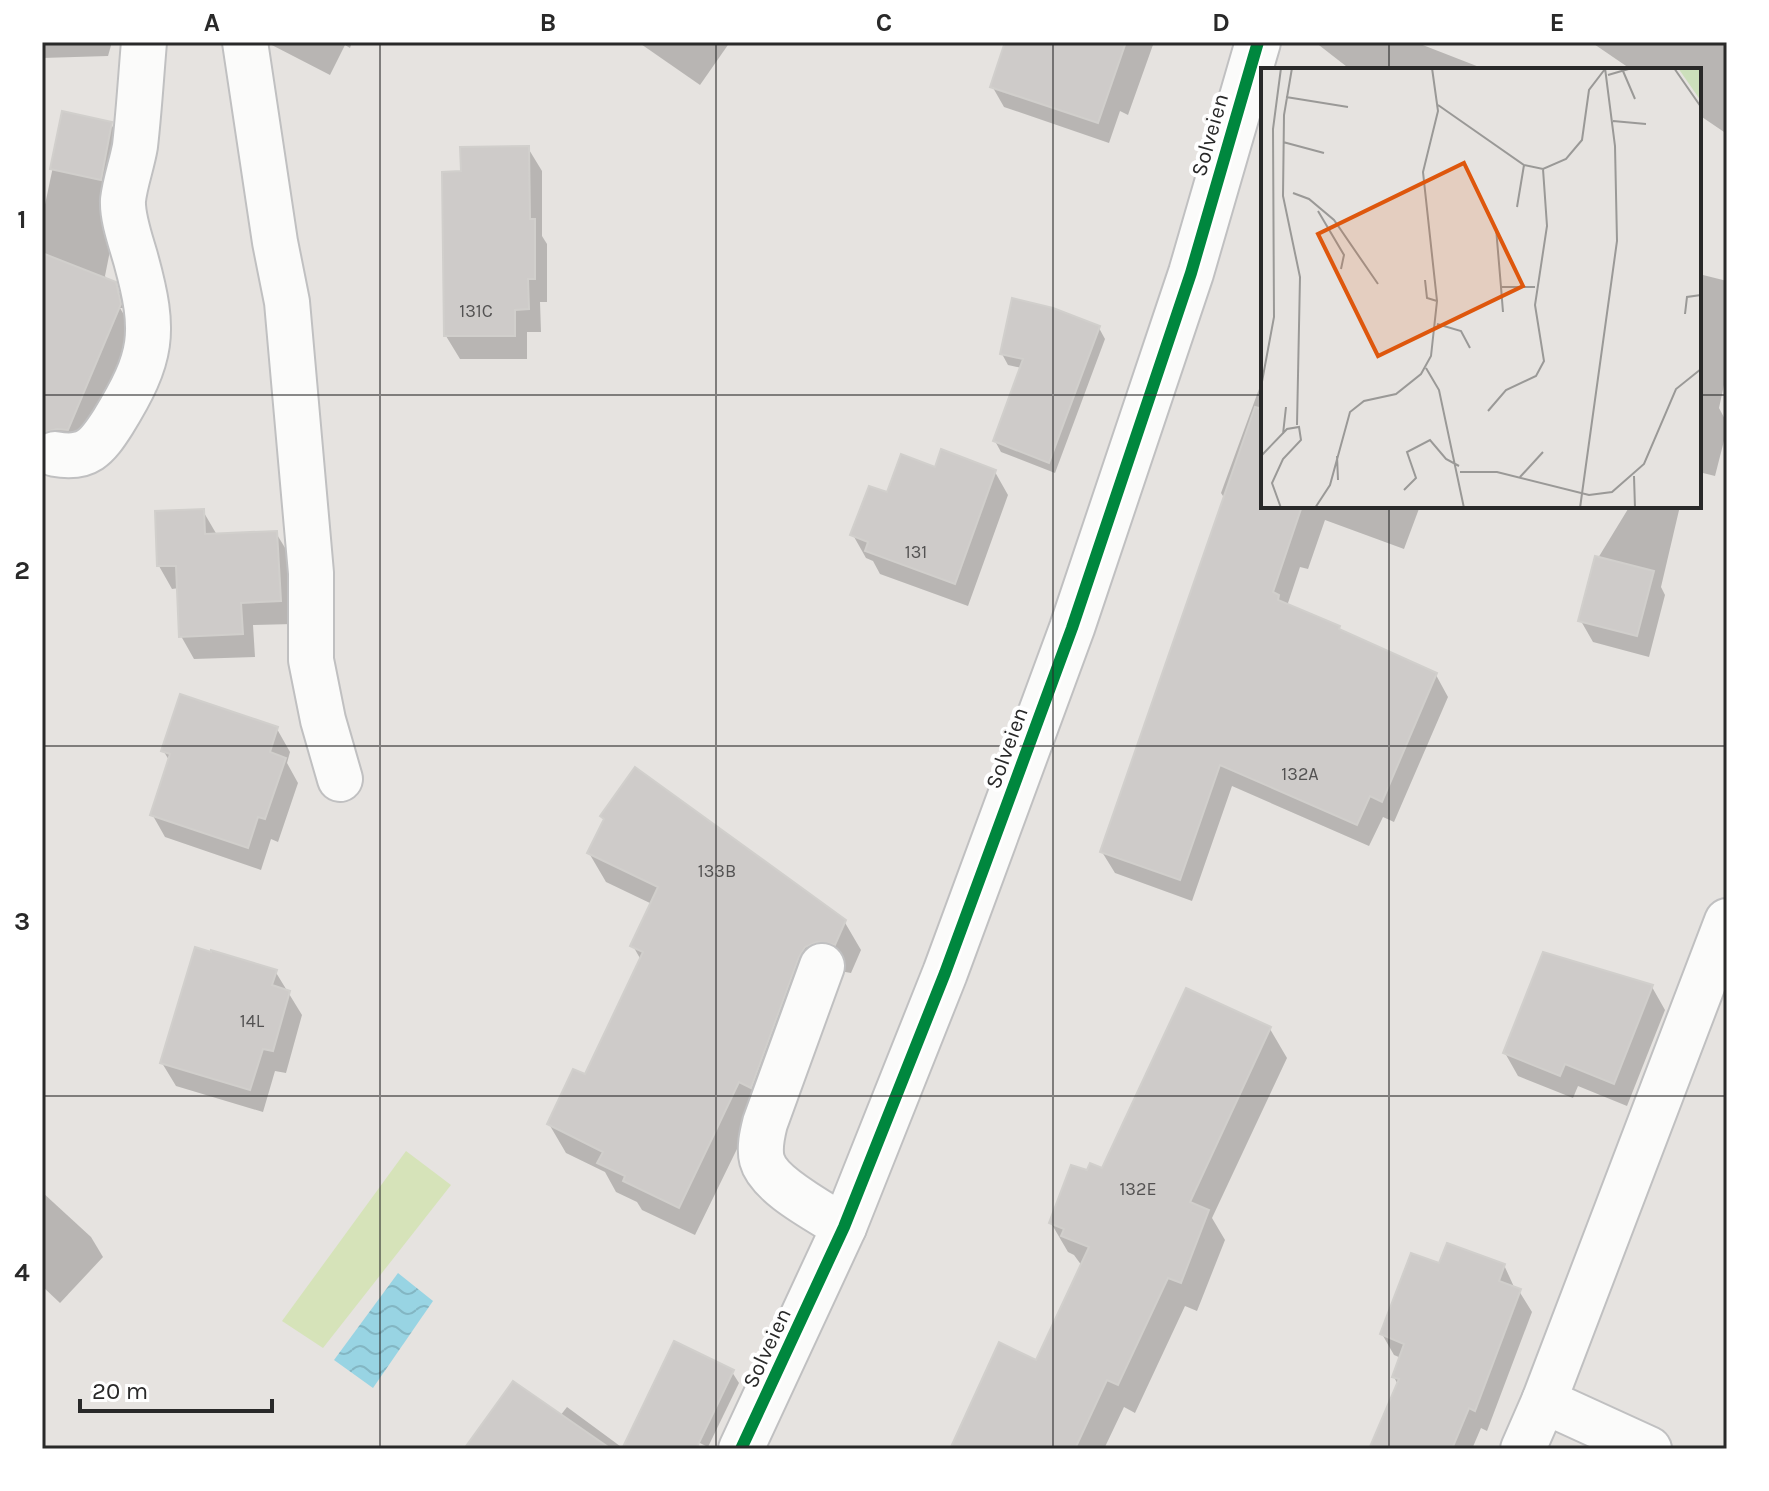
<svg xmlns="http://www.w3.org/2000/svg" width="1769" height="1491" font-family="Karla,sans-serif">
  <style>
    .pitch { fill: #d6e3b9 }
    .water { fill: url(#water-waves) }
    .shadow { fill: #0003 }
    .building { fill: #cecbc9; stroke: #d1cfcc; stroke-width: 2 }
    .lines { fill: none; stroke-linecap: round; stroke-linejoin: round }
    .minor-casing { stroke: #c0c0c1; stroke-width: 48 }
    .minor { stroke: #fbfbfa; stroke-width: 44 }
    .cycleway-casing { stroke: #fff; stroke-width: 17 }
    .cycleway { stroke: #00873e; stroke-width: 12 }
    .grid { fill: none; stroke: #292929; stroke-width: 2; stroke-opacity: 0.55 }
    .labels { text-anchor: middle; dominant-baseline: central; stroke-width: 8; stroke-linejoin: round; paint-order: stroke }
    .number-label { font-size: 18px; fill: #535252 }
    .street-label { font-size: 22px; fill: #292929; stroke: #fff }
    .inset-road { fill: none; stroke: #9a9997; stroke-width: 2 }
    .view { fill: #de570d; fill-opacity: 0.15; stroke: #de570d; stroke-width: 4 }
    .inset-edge { fill: none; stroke: #292929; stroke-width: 4 }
    .neatline { fill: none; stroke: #292929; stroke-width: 3 }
    .grid-label { font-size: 26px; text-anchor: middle; font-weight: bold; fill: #292929 }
  </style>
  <defs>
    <pattern id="water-waves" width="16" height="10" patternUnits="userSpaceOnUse" patternTransform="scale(2)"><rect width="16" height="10" fill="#98d4e3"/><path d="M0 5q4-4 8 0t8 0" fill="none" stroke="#83b6c3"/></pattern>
  </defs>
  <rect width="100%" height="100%" fill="#e6e3e0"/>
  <path class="pitch" d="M 406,1151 L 451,1185 L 323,1348 L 282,1321 Z"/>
  <path class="water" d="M 398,1273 L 433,1301 L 373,1388 L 334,1360 Z"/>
  <g class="shadow">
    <path d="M 42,42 L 112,42 L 108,56 L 42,58 Z"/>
    <path d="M 266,42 L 352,42 L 350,48 L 345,45 L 330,75 Z"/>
    <path d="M 638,42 L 730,42 L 700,85 Z"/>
    <path d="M 1007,42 L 1154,42 L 1128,115 L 1120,111 L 1109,143 L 1004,107 L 992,86 Z"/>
    <path d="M 1315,42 L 1415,42 L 1487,70 L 1351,70 Z"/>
    <path d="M 1591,42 L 1727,42 L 1727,134 L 1699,115 L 1699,70 L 1632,70 Z"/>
    <path d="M 64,114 L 111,124 L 129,155 L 105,276 L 108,282 L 114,284 L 133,315 L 125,308 L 120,308 L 137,337 L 86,461 L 42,467 L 42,219 Z"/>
    <path d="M 528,148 L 542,171 L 542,236 L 547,244 L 547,302 L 540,302 L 541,332 L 527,332 L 527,359 L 460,359 L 446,336 L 463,173 Z"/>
    <path d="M 1699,274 L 1727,281 L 1727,371 L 1719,408 L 1727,423 L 1727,429 L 1715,476 L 1699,472 Z"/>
    <path d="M 1099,328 L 1105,339 L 1055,473 L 1001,452 L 995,441 L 1022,368 L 1008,365 L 1002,354 Z"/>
    <path d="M 1263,378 L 1263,506 L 1420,506 L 1404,549 L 1325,520 L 1308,569 L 1300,567 L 1287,606 L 1436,675 L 1448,697 L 1394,822 L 1383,817 L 1369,846 L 1232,786 L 1192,901 L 1115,873 L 1102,852 L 1225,499 L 1221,493 Z"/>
    <path d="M 936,469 L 995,472 L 1008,495 L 968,606 L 880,574 L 873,561 L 866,558 L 853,535 L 888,495 Z"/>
    <path d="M 1616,506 L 1680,506 L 1661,587 L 1665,595 L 1649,657 L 1593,642 L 1581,621 L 1595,563 L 1628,509 Z"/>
    <path d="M 203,511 L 217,535 L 276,533 L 290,556 L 293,624 L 253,625 L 255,657 L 194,659 L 181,636 L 179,588 L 172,589 L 159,566 Z"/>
    <path d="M 277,729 L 290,752 L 287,763 L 298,783 L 278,842 L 271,839 L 261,870 L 165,837 L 152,814 L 170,762 L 163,750 Z"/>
    <path d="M 589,853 L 844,921 L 861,950 L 851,973 L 834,970 L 756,1110 L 695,1235 L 642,1210 L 637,1202 L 616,1192 L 605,1172 L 566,1153 L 549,1124 L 586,1077 L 641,960 L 633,946 L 652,904 L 606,882 Z"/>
    <path d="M 275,971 L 302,1015 L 286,1073 L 275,1071 L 263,1112 L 176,1086 L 162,1063 Z"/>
    <path d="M 1652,987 L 1665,1010 L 1627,1106 L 1578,1086 L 1573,1098 L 1518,1076 L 1505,1053 Z"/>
    <path d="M 1270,1029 L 1287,1058 L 1212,1218 L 1225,1240 L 1197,1311 L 1185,1306 L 1135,1413 L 1124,1407 L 1104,1449 L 952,1449 L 1037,1362 L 1082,1266 L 1074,1255 L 1068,1252 L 1051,1223 L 1089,1173 L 1103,1170 Z"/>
    <path d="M 42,1192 L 91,1237 L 103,1257 L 60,1303 L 42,1286 Z"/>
    <path d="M 1504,1265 L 1515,1289 L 1519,1291 L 1532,1312 L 1487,1431 L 1481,1428 L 1472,1449 L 1371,1449 L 1398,1385 L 1394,1377 L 1401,1358 L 1394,1355 L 1382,1334 L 1440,1266 Z"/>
    <path d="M 732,1372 L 739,1383 L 708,1447 L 651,1419 Z"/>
    <path d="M 567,1407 L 624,1449 L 467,1449 L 560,1416 Z"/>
  </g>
  <g class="building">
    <path d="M 1005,42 L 1126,42 L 1098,123 L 990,87 Z"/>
    <path d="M 62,111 L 112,122 L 101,180 L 50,169 Z"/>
    <path d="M 529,146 L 530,219 L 535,219 L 535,279 L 528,279 L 529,309 L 515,310 L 515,336 L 444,336 L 442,172 L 461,171 L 460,147 Z"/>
    <path d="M 42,253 L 116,282 L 121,304 L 68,430 L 57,429 L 42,433 Z"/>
    <path d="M 1012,298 L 1053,308 L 1100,326 L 1049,463 L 993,441 L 1023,359 L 1000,354 Z"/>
    <path d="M 1255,407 L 1263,409 L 1263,506 L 1302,506 L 1273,592 L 1279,595 L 1278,600 L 1340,626 L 1339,629 L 1437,673 L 1382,802 L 1370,796 L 1357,825 L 1220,765 L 1180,880 L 1100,852 Z"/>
    <path d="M 941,449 L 996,470 L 955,584 L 865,551 L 868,542 L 850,535 L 869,486 L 887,492 L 901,454 L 935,467 Z"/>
    <path d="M 204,509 L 205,534 L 277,531 L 281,601 L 241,603 L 243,634 L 179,637 L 176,566 L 157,566 L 155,511 Z"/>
    <path d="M 1595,556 L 1654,571 L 1637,636 L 1578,621 Z"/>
    <path d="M 180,694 L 278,727 L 270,752 L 286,758 L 265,819 L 258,817 L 248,848 L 150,815 L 170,754 L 161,751 Z"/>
    <path d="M 635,767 L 846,920 L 835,945 L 817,942 L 805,947 L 799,957 L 751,1088 L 739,1082 L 679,1208 L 623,1181 L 625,1176 L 597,1163 L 603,1152 L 547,1124 L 573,1069 L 585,1074 L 643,952 L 630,946 L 658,887 L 587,853 L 604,819 L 600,816 Z"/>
    <path d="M 195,947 L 211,952 L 211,950 L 277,970 L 272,985 L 290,991 L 273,1051 L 263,1049 L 250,1090 L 160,1063 Z"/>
    <path d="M 1543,952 L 1653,985 L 1614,1084 L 1565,1064 L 1560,1076 L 1503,1053 Z"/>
    <path d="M 1186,988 L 1271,1027 L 1190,1202 L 1209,1210 L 1181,1283 L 1168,1278 L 1118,1385 L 1107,1380 L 1075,1449 L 950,1449 L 999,1342 L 1036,1360 L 1089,1247 L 1061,1236 L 1064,1229 L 1049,1223 L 1071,1165 L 1087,1170 L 1090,1163 L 1102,1168 Z"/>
    <path d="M 1447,1243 L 1505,1264 L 1499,1281 L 1521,1289 L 1475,1411 L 1469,1408 L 1452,1449 L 1369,1449 L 1399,1379 L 1392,1377 L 1404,1344 L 1380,1334 L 1411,1253 L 1439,1263 Z"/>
    <path d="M 674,1341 L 734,1370 L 696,1449 L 622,1449 Z"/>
    <path d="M 513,1381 L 611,1449 L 464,1449 Z"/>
  </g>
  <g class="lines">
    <defs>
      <g id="minor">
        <path d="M 245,42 L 275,242 L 287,302 L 311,573 L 311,660 L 323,720 L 340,779"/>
        <path d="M 55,454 C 87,460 97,447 113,422 C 153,357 156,333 136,260 C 131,242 122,218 123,200 C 125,182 132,164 135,146 C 139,111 141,77 144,42"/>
        <path d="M 822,966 L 765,1123 C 762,1135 759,1148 762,1160 C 769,1186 821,1212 844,1227"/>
        <path d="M 1544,1401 L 1727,921"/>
        <path d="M 741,1449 L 844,1227 L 945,973 L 1072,628 L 1191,273 L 1258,42"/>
        <path d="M 1523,1449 L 1544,1401 L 1649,1449"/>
      </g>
    </defs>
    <use href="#minor" class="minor-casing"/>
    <use href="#minor" class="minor"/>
    <defs>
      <path id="cycleway" d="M 741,1449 L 844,1227 L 945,973 L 1072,628 L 1191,273 L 1258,42"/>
    </defs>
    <use href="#cycleway" class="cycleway-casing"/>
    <use href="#cycleway" class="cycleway"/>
  </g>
  <path class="grid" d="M 380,42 L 380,1449M 716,42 L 716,1449M 1053,42 L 1053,1449M 1389,42 L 1389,70M 42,395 L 1263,395M 1699,395 L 1727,395M 1389,506 L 1389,1449M 42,746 L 1727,746M 42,1096 L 1727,1096"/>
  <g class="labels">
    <g class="number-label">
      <text x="476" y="311">131C</text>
      <text x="916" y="552">131</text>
      <text x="1300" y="774">132A</text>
      <text x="717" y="871">133B</text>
      <text x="252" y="1021">14L</text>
      <text x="1138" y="1189">132E</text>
    </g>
    <g class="street-label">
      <text transform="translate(1210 135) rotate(-74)">Solveien</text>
      <text transform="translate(1007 748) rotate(-70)">Solveien</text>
      <text transform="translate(767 1348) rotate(-65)">Solveien</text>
    </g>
  </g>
  <g transform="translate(1261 68)">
    <rect width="440" height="440" fill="#e6e3e0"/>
    <path d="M 417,0 L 440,0 L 440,33 Z" fill="#ccdfbb"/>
    <path class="inset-road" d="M 31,0 L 23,47 L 22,128 L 39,209 L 36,357M 413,0 L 440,39M 362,3 L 374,31M 347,7 L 371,0M 25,29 L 87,39M 177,37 L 263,97 L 282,101 L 305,91 L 321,72 L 328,22 L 344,1M 352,53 L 385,56M 22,74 L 63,85M 32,125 L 48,131 L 73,152 L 117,216M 256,139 L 263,97M 57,143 L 83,187 L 80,201M 235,160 L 240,219M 164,212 L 166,230 L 176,233M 242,244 L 240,219 L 274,219M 424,246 L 426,229 L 440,227M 176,256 L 200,263 L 209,280M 165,300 L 178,322 L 203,440M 0,319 L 13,249 L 12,61 L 20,0M 227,343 L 245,322 L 275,308 L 283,293 L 274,237 L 286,158 L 282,101M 22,366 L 25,339M 0,388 L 26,361 L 38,359 L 40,372 L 22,391 L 11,415 L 20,440M 76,388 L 77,412M 199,404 L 236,404 L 328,427 L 351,424 L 383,396 L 415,321 L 440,301M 373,408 L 374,440M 259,409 L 282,384M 143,422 L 155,410 L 146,384 L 169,372 L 185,391 L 198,398M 54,440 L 69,417 L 89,344 L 103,333 L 135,326 L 160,306 L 170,288 L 176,233 L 162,104 L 177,43 L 171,0M 319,440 L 356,173 L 354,78 L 344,0"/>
    <path class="view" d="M 203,95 L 262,218 L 117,288 L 57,166 Z"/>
    <rect width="440" height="440" class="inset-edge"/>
  </g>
  <rect width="1769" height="1491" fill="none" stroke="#ffffff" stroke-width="88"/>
  <path d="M80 1399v12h192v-12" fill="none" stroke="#292929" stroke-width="4"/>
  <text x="92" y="1399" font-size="24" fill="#292929" stroke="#ffffff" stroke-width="6" paint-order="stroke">20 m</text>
  <rect x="44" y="44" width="1681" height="1403" class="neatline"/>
  <g class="grid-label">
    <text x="212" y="31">A</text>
    <text x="548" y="31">B</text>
    <text x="884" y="31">C</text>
    <text x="1221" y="31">D</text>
    <text x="1557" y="31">E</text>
    <text x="22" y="228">1</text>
    <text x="22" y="579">2</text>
    <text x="22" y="930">3</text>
    <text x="22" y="1281">4</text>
  </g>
</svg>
